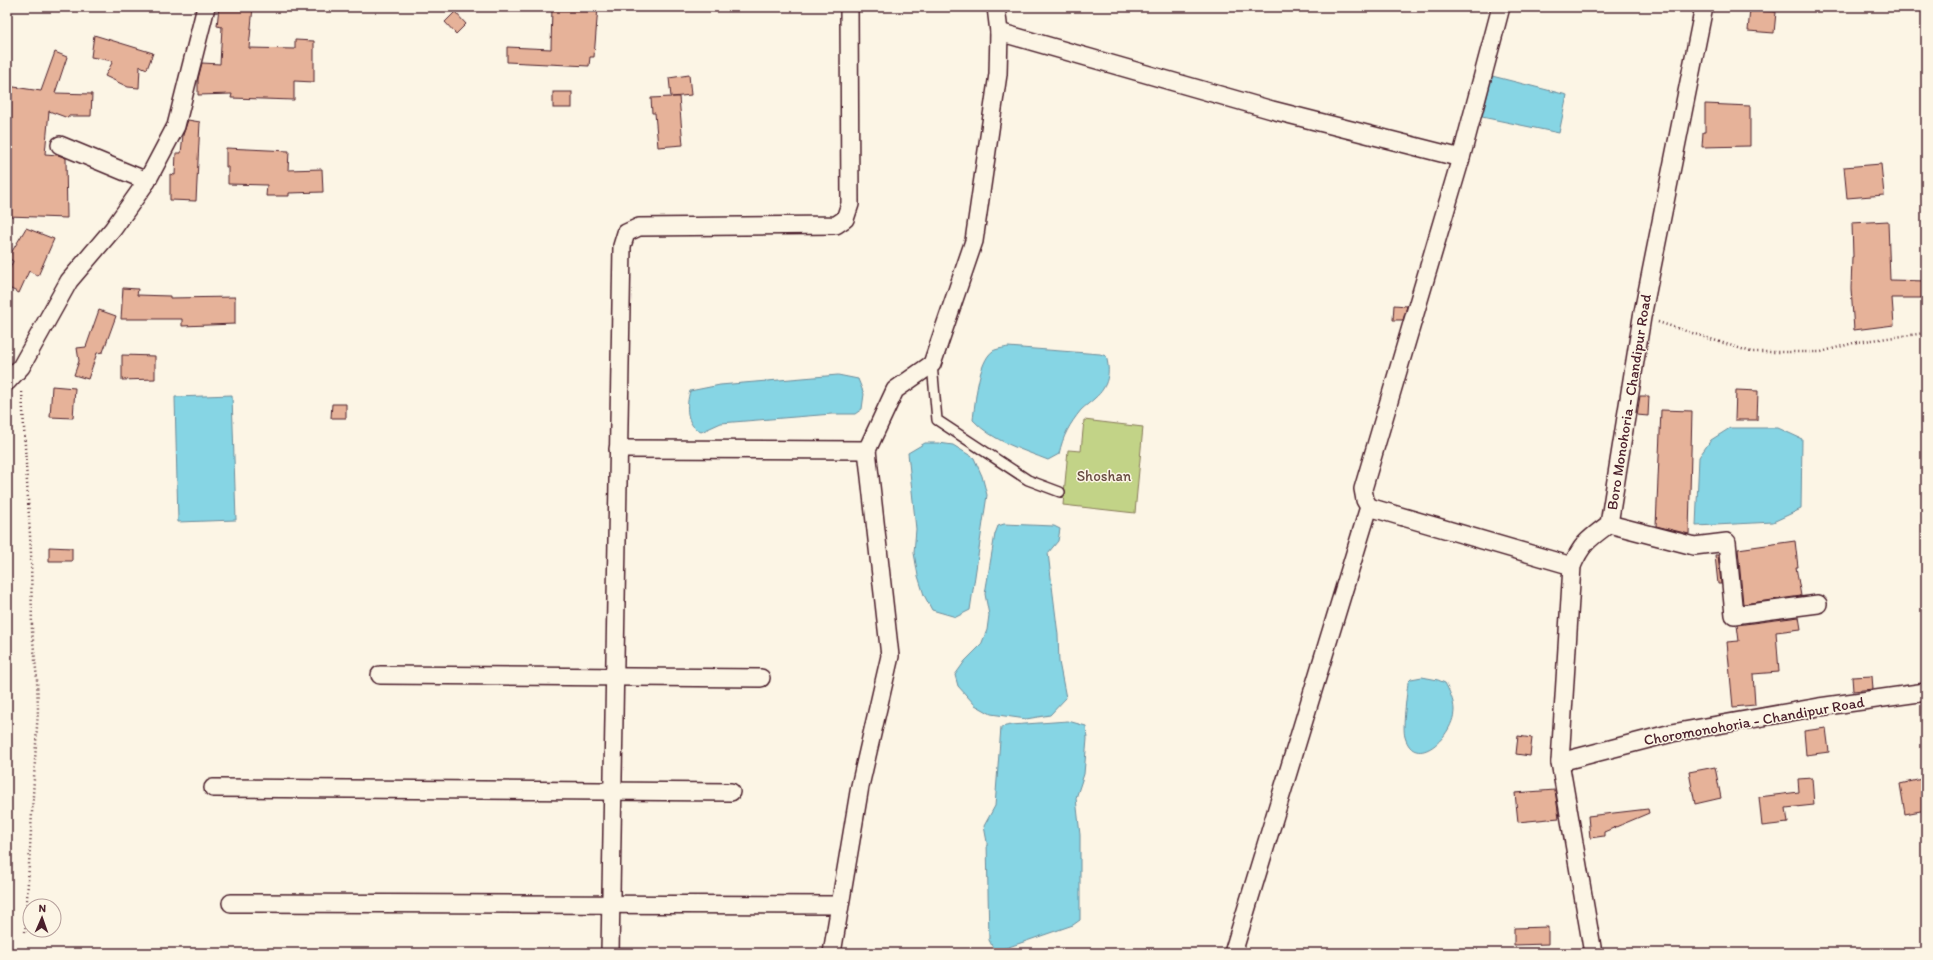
<svg xmlns="http://www.w3.org/2000/svg" width="1933" height="960" font-family="Itim,sans-serif">
  <style>
    .green { fill: #c2d387; stroke: #867959 }
    .water { fill: #86d5e4; stroke: #6e8c9a }
    .building { fill: #e6b299; stroke: #4a1f2b }
    .lines { fill: none; stroke-linecap: round; stroke-linejoin: round }
    .service-casing { stroke: #4a1f2b; stroke-width: 12 }
    .minor-casing { stroke: #4a1f2b; stroke-width: 20 }
    .path { stroke: #4a1f2b; stroke-width: 2.5; stroke-dasharray: 1 3; stroke-linecap: butt }
    .service { stroke: #fcf5e5; stroke-width: 9 }
    .minor { stroke: #fcf5e5; stroke-width: 17 }
    .labels { text-anchor: middle; dominant-baseline: central; stroke-width: 3; stroke-linejoin: round; paint-order: stroke }
    .street-label { font-size: 15px; fill: #4a1f2b; stroke: #fcf5e5 }
    .park-label { font-size: 15px; fill: #684c42; stroke: #fcf5e5 }
  </style>
  <rect width="100%" height="100%" fill="#fcf5e5"/>
  <filter id="ink" filterUnits="userSpaceOnUse"><feTurbulence type="fractalNoise" baseFrequency=".025" numOctaves="2"/><feDisplacementMap in="SourceGraphic" scale="8" xChannelSelector="R" yChannelSelector="G"/><feConvolveMatrix kernelMatrix="1 2 1 2 8 2 1 2 1" color-interpolation-filters="sRGB"/></filter>
  <g filter="url(#ink)">
    <path class="green" d="M 1084,420 L 1143,427 L 1135,513 L 1063,505 L 1068,450 L 1081,451 Z"/>
    <g class="water">
      <path d="M 1492,76 L 1567,95 L 1559,133 L 1482,117 Z"/>
      <path d="M 1008,347 L 1100,354 L 1106,356 C 1111,372 1108,387 1095,398 C 1091,402 1085,406 1081,410 C 1069,425 1063,436 1059,454 L 1048,460 C 1023,450 992,441 973,420 C 975,404 978,361 993,351 C 996,349 1004,348 1008,347 Z"/>
      <path d="M 838,375 L 858,379 L 864,394 L 862,409 L 855,414 L 832,414 L 721,423 L 701,432 C 685,425 686,405 690,391 L 720,385 Z"/>
      <path d="M 232,395 L 236,520 L 178,522 L 175,397 Z"/>
      <path d="M 1730,428 L 1778,428 L 1802,439 L 1801,509 L 1773,522 L 1696,526 L 1699,457 L 1711,440 Z"/>
      <path d="M 925,443 L 939,443 L 953,445 L 974,458 L 982,476 L 987,495 L 970,610 L 956,617 L 932,610 L 924,595 L 918,576 L 914,553 L 916,529 L 908,453 Z"/>
      <path d="M 1004,524 L 1054,526 L 1060,529 L 1058,541 L 1048,553 L 1058,635 L 1059,662 L 1066,698 L 1050,715 L 1026,719 L 991,714 L 975,705 L 958,686 L 955,675 L 965,661 L 981,645 L 987,630 L 989,615 L 985,594 L 995,534 L 998,526 Z"/>
      <path d="M 1422,677 L 1438,680 L 1445,683 C 1449,690 1454,701 1454,710 C 1454,736 1415,772 1405,737 C 1402,727 1407,694 1408,682 L 1411,679 Z"/>
      <path d="M 1068,721 L 1086,726 L 1087,739 L 1084,774 L 1076,798 L 1080,835 L 1080,920 L 1073,925 L 1006,948 L 994,950 L 989,940 L 987,842 L 984,826 L 995,806 L 1001,727 L 1011,725 Z"/>
    </g>
    <g class="building">
      <path d="M 219,7 L 253,7 L 249,48 L 295,49 L 295,40 L 314,41 L 314,82 L 294,81 L 294,100 L 231,98 L 232,94 L 198,95 L 198,79 L 202,63 L 220,64 L 222,27 L 217,26 Z"/>
      <path d="M 552,7 L 598,7 L 594,57 L 590,57 L 589,66 L 507,62 L 507,47 L 551,49 Z"/>
      <path d="M 1750,9 L 1776,12 L 1774,33 L 1748,31 Z"/>
      <path d="M 455,12 L 466,24 L 456,34 L 445,22 Z"/>
      <path d="M 94,35 L 153,53 L 147,69 L 140,66 L 139,88 L 128,87 L 105,76 L 113,61 L 91,57 Z"/>
      <path d="M 55,52 L 67,57 L 55,93 L 92,94 L 91,116 L 68,116 L 68,118 L 49,111 L 45,154 L 58,155 L 66,158 L 67,218 L 7,216 L 7,86 L 41,91 Z"/>
      <path d="M 689,75 L 691,95 L 672,97 L 679,97 L 683,145 L 658,147 L 655,113 L 652,113 L 651,98 L 671,97 L 669,78 Z"/>
      <rect x="553" y="92" width="19" height="16"/>
      <path d="M 1705,104 L 1750,106 L 1750,146 L 1702,147 L 1703,132 L 1705,132 Z"/>
      <path d="M 188,120 L 200,122 L 196,201 L 170,200 L 170,174 L 175,175 L 176,153 L 181,153 L 183,135 Z"/>
      <path d="M 226,148 L 289,151 L 288,170 L 322,169 L 323,192 L 289,193 L 289,196 L 266,196 L 267,185 L 228,184 L 228,167 L 226,167 Z"/>
      <path d="M 1881,164 L 1884,195 L 1847,198 L 1844,167 Z"/>
      <path d="M 1888,221 L 1890,280 L 1926,281 L 1926,298 L 1892,298 L 1894,325 L 1854,330 L 1851,289 L 1852,257 L 1853,257 L 1852,223 Z"/>
      <path d="M 26,228 L 54,239 L 38,276 L 29,271 L 19,293 L 7,287 L 7,275 L 13,261 L 8,258 Z"/>
      <path d="M 123,288 L 138,289 L 137,295 L 170,296 L 170,298 L 235,297 L 235,324 L 182,326 L 182,319 L 121,319 Z"/>
      <path d="M 1394,305 L 1407,306 L 1403,320 L 1393,320 Z"/>
      <path d="M 99,310 L 116,316 L 103,352 L 97,353 L 88,379 L 74,375 L 79,361 L 77,348 L 86,347 Z"/>
      <path d="M 122,355 L 155,356 L 155,379 L 122,380 Z"/>
      <path d="M 52,386 L 75,388 L 73,418 L 50,417 Z"/>
      <path d="M 1736,390 L 1758,391 L 1757,420 L 1735,420 Z"/>
      <path d="M 1640,396 L 1649,396 L 1648,416 L 1637,415 Z"/>
      <path d="M 332,404 L 346,404 L 346,418 L 331,418 Z"/>
      <path d="M 1661,410 L 1692,411 L 1689,534 L 1656,526 Z"/>
      <path d="M 1795,541 L 1798,567 L 1796,567 L 1801,596 L 1743,604 L 1738,549 Z"/>
      <path d="M 49,547 L 72,548 L 72,561 L 49,561 Z"/>
      <path d="M 1715,555 L 1718,555 L 1721,584 L 1718,584 Z"/>
      <path d="M 1799,617 L 1801,629 L 1776,632 L 1779,672 L 1753,674 L 1755,705 L 1733,707 L 1727,642 L 1739,641 L 1737,625 Z"/>
      <path d="M 1872,676 L 1873,689 L 1853,691 L 1852,677 Z"/>
      <path d="M 1826,728 L 1829,752 L 1806,755 L 1804,731 Z"/>
      <path d="M 1518,736 L 1532,738 L 1530,756 L 1516,754 Z"/>
      <path d="M 1715,767 L 1721,798 L 1695,804 L 1689,772 Z"/>
      <path d="M 1812,778 L 1814,805 L 1786,808 L 1788,823 L 1762,826 L 1759,797 L 1799,792 L 1798,779 Z"/>
      <path d="M 1926,778 L 1926,810 L 1905,814 L 1900,784 Z"/>
      <path d="M 1555,790 L 1559,818 L 1518,822 L 1515,793 Z"/>
      <path d="M 1648,809 L 1649,813 L 1604,832 L 1604,836 L 1590,838 L 1588,816 Z"/>
      <path d="M 1548,927 L 1548,944 L 1514,945 L 1514,928 Z"/>
    </g>
    <g class="lines">
      <defs>
        <path id="service" d="M 932,364 L 937,420 L 1028,480 L 1060,492"/>
        <g id="minor">
          <path d="M 1501,7 L 1461,158 L 1363,489 L 1365,500 L 1369,507 L 1572,566"/>
          <path d="M 999,32 L 1272,110 L 1461,158"/>
          <path d="M 60,145 L 147,181"/>
          <path d="M 7,382 L 21,367 L 69,281 L 113,229 L 147,181 L 176,126 L 206,7"/>
          <path d="M 618,449 L 867,450"/>
          <path d="M 1609,524 L 1694,546 L 1727,542 L 1734,615 L 1818,604"/>
          <path d="M 380,675 L 761,678"/>
          <path d="M 1560,762 L 1672,733 L 1819,707 L 1926,692"/>
          <path d="M 213,788 L 731,792"/>
          <path d="M 231,903 L 839,905"/>
          <path d="M 610,953 L 622,246 L 626,233 L 639,227 L 836,225 L 845,219 L 850,204 L 849,7"/>
          <path d="M 832,953 L 860,786 L 890,656 L 867,450 L 895,390 L 932,364 L 974,241 L 998,74 L 999,32 L 996,7"/>
          <path d="M 1233,953 L 1369,507"/>
          <path d="M 1593,953 L 1560,762 L 1572,566 C 1582,543 1589,539 1609,524 L 1642,317 L 1704,7"/>
        </g>
      </defs>
      <use href="#service" class="service-casing"/>
      <use href="#minor" class="minor-casing"/>
      <g class="path">
        <path d="M 1658,322 L 1751,352 L 1821,352 L 1857,342 L 1926,333"/>
        <path d="M 22,392 L 31,553 L 32,631 L 37,679 L 38,709 L 25,934"/>
      </g>
      <use href="#service" class="service"/>
      <use href="#minor" class="minor"/>
    </g>
  </g>
  <g class="labels">
    <g class="street-label">
      <text transform="translate(1629 402) rotate(-81)">Boro Monohoria - Chandipur Road</text>
      <text transform="translate(1754 721) rotate(-10)">Choromonohoria - Chandipur Road</text>
    </g>
    <g class="park-label">
      <text x="1104" y="476">Shoshan</text>
    </g>
  </g>
  <rect width="1933" height="960" fill="none" stroke="#fcf5e5" stroke-width="24"/>
  <rect x="12" y="12" width="1909" height="936" fill="none" stroke="#4a1f2b" stroke-width="1.5" filter="url(#ink)"/>
  <g transform="translate(42 918) rotate(2)"><circle r="19" fill="#fcf5e5" stroke="#b59f9b"/>
  <path d="M0-3L7 15L0 10L-7 15Z" fill="#4a1f2b"/>
  <text y="-6" font-size="11" font-weight="bold" text-anchor="middle" fill="#4a1f2b">N</text>
  </g>
</svg>
